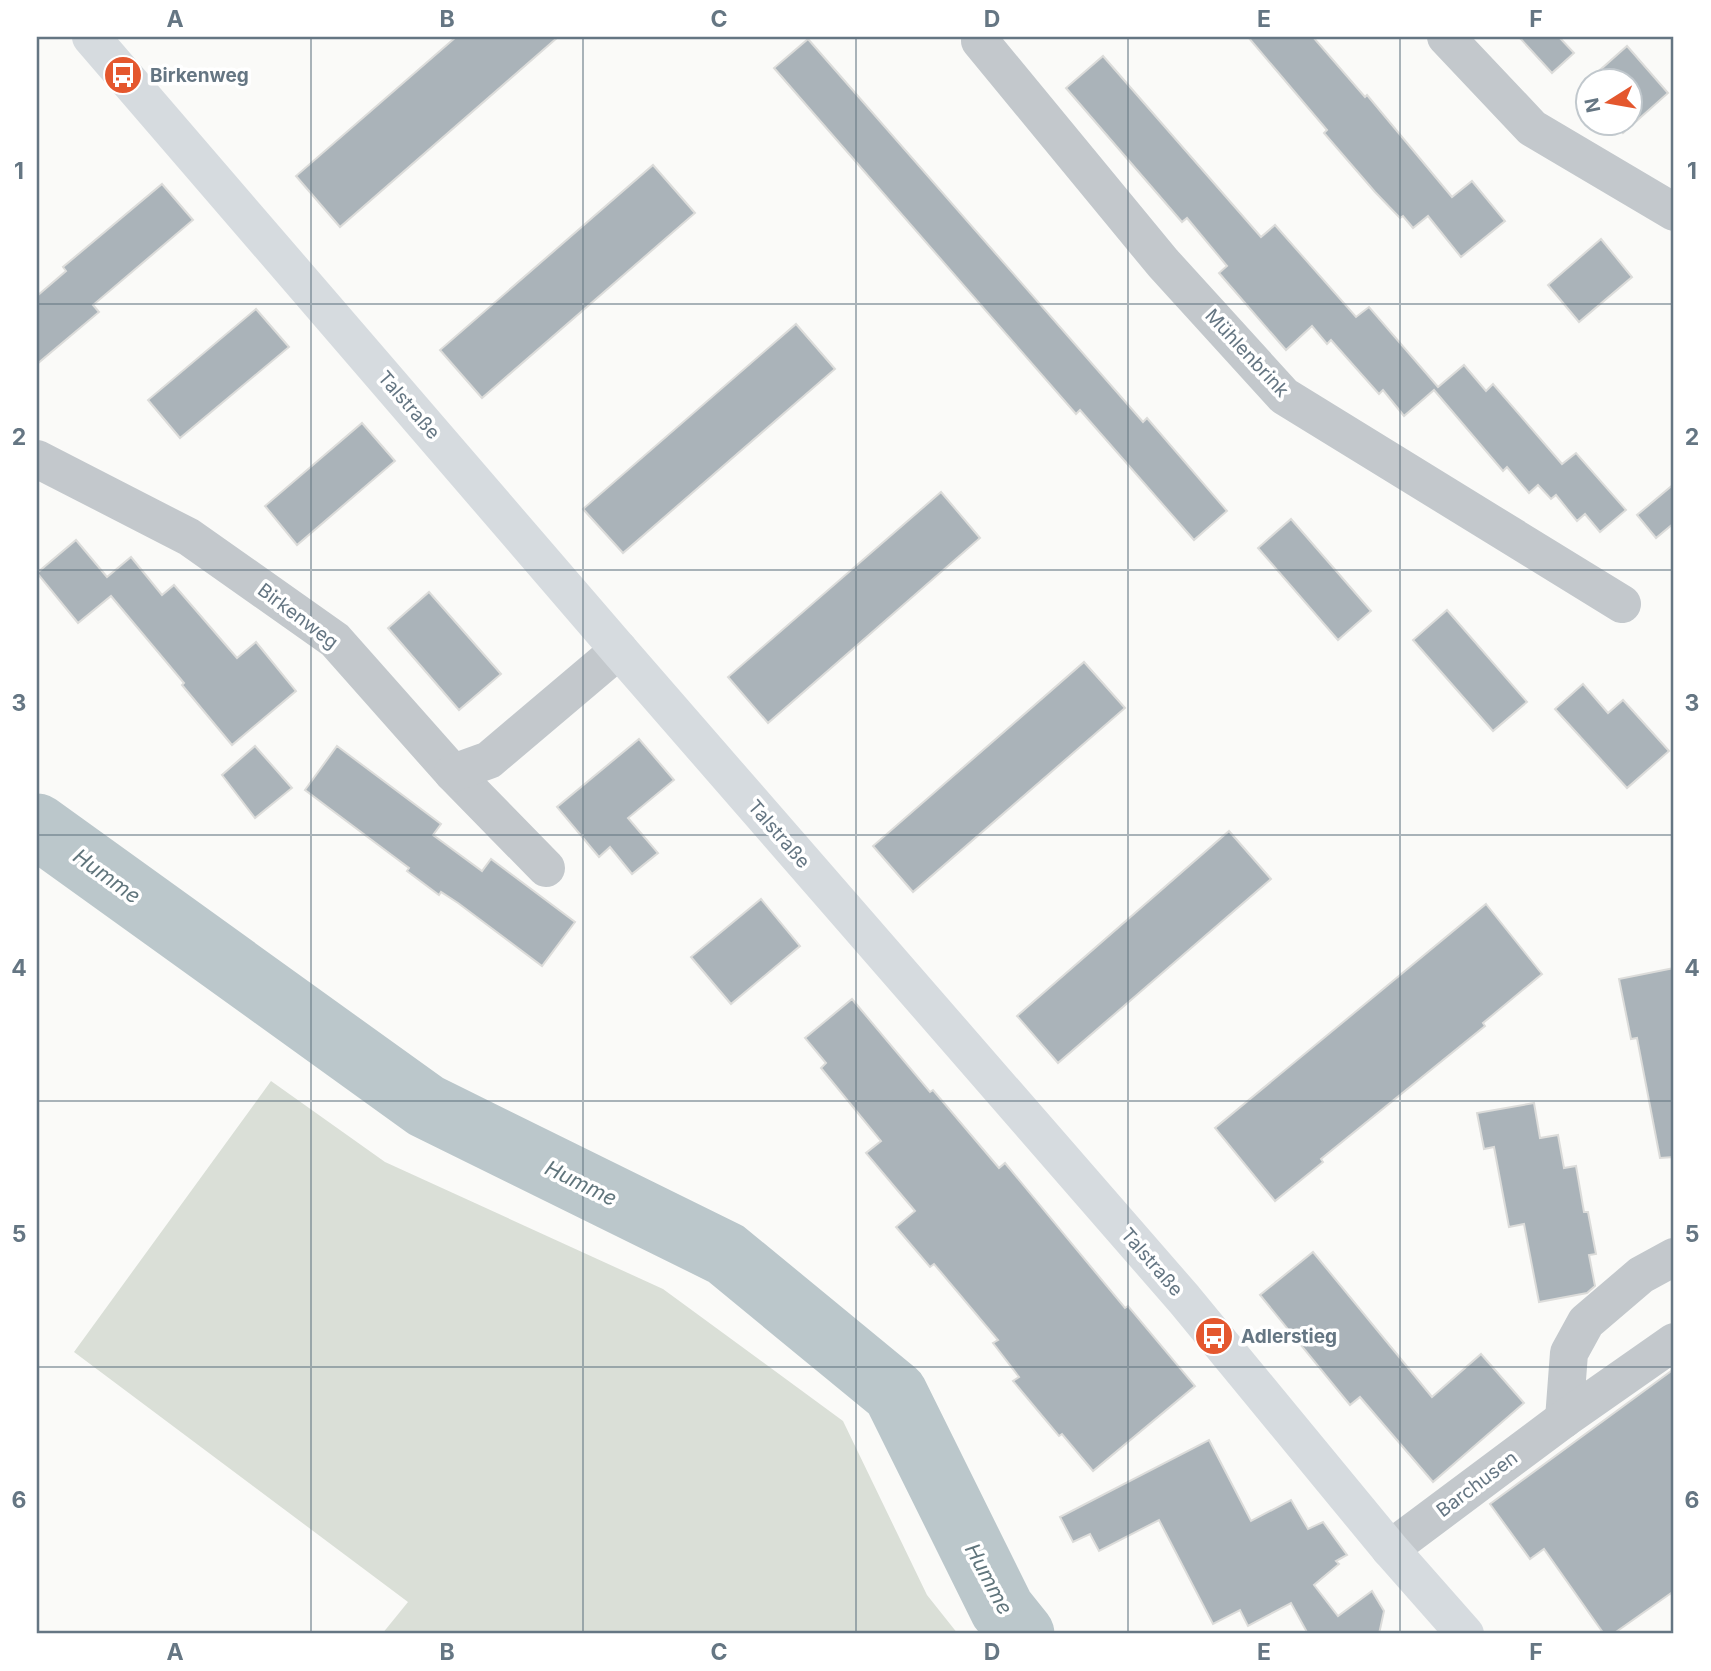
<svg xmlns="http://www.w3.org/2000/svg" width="1711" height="1671" font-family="Inter,sans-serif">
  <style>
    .green { fill: #dadfd7 }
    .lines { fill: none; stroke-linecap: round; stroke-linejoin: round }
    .river { stroke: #bbc7cb; stroke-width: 65 }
    .building { fill: #aab3b9; stroke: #dcdcda; stroke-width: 2 }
    .street { stroke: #c3c8cc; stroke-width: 38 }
    .secondary { stroke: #d6dbdf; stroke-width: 38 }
    .grid { fill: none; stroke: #657683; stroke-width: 2; stroke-opacity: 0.55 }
    .labels { text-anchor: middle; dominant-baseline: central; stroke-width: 7; stroke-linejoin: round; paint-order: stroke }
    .poi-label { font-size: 19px; font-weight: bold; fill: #657683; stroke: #fff; text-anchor: start }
    .street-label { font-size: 19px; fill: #657683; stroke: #fff }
    .water-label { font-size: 21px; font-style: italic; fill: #60757c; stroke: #fff }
    .neatline { fill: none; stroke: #657683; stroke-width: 2.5 }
    .grid-label { font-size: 23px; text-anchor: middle; font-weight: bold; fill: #657683 }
  </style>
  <rect width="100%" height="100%" fill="#fafaf8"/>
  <path class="green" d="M 271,1081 L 385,1162 L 663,1289 L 843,1421 L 927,1595 L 958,1634 L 382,1634 L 408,1602 L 74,1352 Z"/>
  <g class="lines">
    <path class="river" d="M 37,826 L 426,1106 L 726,1254 L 895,1393 L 1002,1609 L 1022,1634"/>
  </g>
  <g class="building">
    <path d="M 456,37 L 558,37 L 340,227 L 296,176 Z"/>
    <path d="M 1248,37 L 1313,37 L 1365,97 L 1367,95 L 1452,197 L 1472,181 L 1505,221 L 1461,257 L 1428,216 L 1413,228 L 1403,216 L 1400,218 L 1375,192 L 1324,133 L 1327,130 Z"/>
    <path d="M 1519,37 L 1559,37 L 1574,53 L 1552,73 Z"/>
    <path d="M 808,39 L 1143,422 L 1147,418 L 1227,511 L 1194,540 L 1080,410 L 1076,414 L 774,68 Z"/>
    <path d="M 1627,46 L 1668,93 L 1623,133 L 1614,122 L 1630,122 L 1630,80 L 1588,80 L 1588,94 L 1582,86 Z"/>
    <path d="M 1103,56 L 1261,237 L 1275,225 L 1356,317 L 1369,307 L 1438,387 L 1464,365 L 1486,391 L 1493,384 L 1562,464 L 1576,453 L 1626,510 L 1600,532 L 1585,514 L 1577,521 L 1556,495 L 1551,499 L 1538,485 L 1529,493 L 1507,467 L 1503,471 L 1434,390 L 1404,416 L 1383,390 L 1379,394 L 1331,340 L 1327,344 L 1312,326 L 1286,350 L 1219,273 L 1227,266 L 1187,218 L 1182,222 L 1066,88 Z"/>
    <path d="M 653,165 L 695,213 L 482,398 L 440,350 Z"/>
    <path d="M 162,184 L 193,220 L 93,305 L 99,312 L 37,364 L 37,296 L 66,271 L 63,267 Z"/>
    <path d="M 1601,239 L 1632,277 L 1579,322 L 1548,285 Z"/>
    <path d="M 256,309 L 289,347 L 180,438 L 148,400 Z"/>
    <path d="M 796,324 L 835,369 L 623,553 L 583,509 Z"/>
    <path d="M 362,423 L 395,461 L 297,545 L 265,506 Z"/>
    <path d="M 1674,484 L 1674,523 L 1656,538 L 1637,515 Z"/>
    <path d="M 941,492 L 980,538 L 768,723 L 728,677 Z"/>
    <path d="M 1291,519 L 1371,611 L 1338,640 L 1258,548 Z"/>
    <path d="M 76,540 L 107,577 L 131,557 L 162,595 L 174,585 L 237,658 L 256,642 L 296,691 L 232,745 L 182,685 L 184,683 L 111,596 L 78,623 L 37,573 Z"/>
    <path d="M 429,592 L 501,674 L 459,710 L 388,628 Z"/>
    <path d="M 1447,610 L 1527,702 L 1493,731 L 1413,640 Z"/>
    <path d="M 1084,662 L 1125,708 L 913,892 L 873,846 Z"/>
    <path d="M 1583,684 L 1608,713 L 1623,700 L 1669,751 L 1627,788 L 1555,709 Z"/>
    <path d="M 639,739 L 674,780 L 628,818 L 658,853 L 632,874 L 610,847 L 599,857 L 557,807 Z"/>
    <path d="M 255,746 L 292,788 L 255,818 L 222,775 Z"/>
    <path d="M 337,746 L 441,824 L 433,835 L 482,871 L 491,859 L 575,922 L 542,966 L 458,903 L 441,892 L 439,895 L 407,871 L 409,868 L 305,790 Z"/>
    <path d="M 1229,831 L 1271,879 L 1058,1063 L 1017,1016 Z"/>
    <path d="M 761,899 L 800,946 L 731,1004 L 691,957 Z"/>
    <path d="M 1486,904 L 1542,974 L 1483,1023 L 1485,1026 L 1321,1159 L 1323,1162 L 1275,1201 L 1215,1128 Z"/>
    <path d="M 1674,968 L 1674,1157 L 1660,1158 L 1637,1038 L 1631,1039 L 1619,979 Z"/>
    <path d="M 852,999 L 930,1092 L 933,1090 L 999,1168 L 1005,1163 L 1125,1308 L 1128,1306 L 1195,1386 L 1093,1471 L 1062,1434 L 1059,1436 L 1013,1381 L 1019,1377 L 993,1343 L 998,1340 L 934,1264 L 930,1267 L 896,1227 L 915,1211 L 866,1153 L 881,1141 L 821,1068 L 826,1063 L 805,1038 Z"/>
    <path d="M 1534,1103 L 1540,1138 L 1558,1135 L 1564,1168 L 1576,1166 L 1584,1212 L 1588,1212 L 1596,1254 L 1589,1255 L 1595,1286 L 1587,1293 L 1539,1302 L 1524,1224 L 1509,1227 L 1494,1147 L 1484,1149 L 1477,1113 Z"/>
    <path d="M 1313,1252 L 1432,1397 L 1481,1354 L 1524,1403 L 1433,1482 L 1360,1397 L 1350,1405 L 1260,1295 Z"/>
    <path d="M 1674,1369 L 1674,1591 L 1613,1634 L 1604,1634 L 1544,1549 L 1530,1559 L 1490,1504 Z"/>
    <path d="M 1209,1440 L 1251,1521 L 1291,1500 L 1308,1529 L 1323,1522 L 1347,1555 L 1336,1561 L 1339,1564 L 1314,1585 L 1338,1616 L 1372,1591 L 1384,1611 L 1379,1634 L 1308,1634 L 1291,1603 L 1248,1626 L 1240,1610 L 1213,1624 L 1159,1520 L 1099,1551 L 1090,1534 L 1073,1542 L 1060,1517 Z"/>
  </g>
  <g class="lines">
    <g class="street">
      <path d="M 1446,37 L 1532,128 L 1674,212"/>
      <path d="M 980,41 L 1163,263 L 1284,396 L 1622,604"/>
      <path d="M 37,459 L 189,537 L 335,640 L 453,773 L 546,868"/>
      <path d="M 453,773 L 489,760 L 619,650"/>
      <path d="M 1564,1419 L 1569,1353 L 1586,1322 L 1641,1275 L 1674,1257"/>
      <path d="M 1390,1549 L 1564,1419 L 1674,1342"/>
    </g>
    <path class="secondary" d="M 91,37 L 619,650 L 1184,1299 L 1390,1549 L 1465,1634"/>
  </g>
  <path class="grid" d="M 311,37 L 311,1634M 583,37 L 583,1634M 856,37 L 856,1634M 1128,37 L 1128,1634M 1400,37 L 1400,1634M 37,304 L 1674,304M 37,570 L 1674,570M 37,835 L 1674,835M 37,1101 L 1674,1101M 37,1367 L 1674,1367"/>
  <defs>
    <symbol id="bus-disc" viewBox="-11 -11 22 22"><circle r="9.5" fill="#e4572e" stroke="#fff"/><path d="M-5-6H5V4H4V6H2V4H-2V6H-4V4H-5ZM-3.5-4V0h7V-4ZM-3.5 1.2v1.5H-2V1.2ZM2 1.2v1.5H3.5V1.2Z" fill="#fff"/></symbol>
  </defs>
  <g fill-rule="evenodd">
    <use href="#bus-disc" x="101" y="53" width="44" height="44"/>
    <use href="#bus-disc" x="1192" y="1314" width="44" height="44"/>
  </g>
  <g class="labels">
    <g class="poi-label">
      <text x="150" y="75">Birkenweg</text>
      <text x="1241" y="1336">Adlerstieg</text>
    </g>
    <g class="street-label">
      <text transform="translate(1247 353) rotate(47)">Mühlenbrink</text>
      <text transform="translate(409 405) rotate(49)">Talstraße</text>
      <text transform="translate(298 616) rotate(37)">Birkenweg</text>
      <text transform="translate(779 834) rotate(49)">Talstraße</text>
      <text transform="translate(1152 1262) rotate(49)">Talstraße</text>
      <text transform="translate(1477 1484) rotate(-37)">Barchusen</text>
    </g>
    <g class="water-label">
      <text transform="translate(107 876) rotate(36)">Humme</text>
      <text transform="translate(581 1183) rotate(26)">Humme</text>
      <text transform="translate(989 1579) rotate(62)">Humme</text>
    </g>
  </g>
  <rect width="1711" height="1671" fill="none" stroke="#ffffff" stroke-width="77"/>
  <g transform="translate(1609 102) rotate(259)"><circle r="33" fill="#ffffff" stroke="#c1c8cd" stroke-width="2"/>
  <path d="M0-5L12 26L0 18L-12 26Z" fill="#e4572e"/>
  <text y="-10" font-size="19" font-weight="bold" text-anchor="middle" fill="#657683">N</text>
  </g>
  <rect x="38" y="38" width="1634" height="1594" class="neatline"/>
  <g class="grid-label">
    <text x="175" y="27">A</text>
    <text x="447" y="27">B</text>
    <text x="719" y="27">C</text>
    <text x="992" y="27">D</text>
    <text x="1264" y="27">E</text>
    <text x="1536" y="27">F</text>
    <text x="19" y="179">1</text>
    <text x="1692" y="179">1</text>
    <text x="19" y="445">2</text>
    <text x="1692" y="445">2</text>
    <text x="19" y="711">3</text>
    <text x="1692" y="711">3</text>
    <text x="19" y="976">4</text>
    <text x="1692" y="976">4</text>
    <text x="19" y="1242">5</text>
    <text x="1692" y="1242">5</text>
    <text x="19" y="1508">6</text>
    <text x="1692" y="1508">6</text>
    <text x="175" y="1660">A</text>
    <text x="447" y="1660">B</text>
    <text x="719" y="1660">C</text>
    <text x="992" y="1660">D</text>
    <text x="1264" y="1660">E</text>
    <text x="1536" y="1660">F</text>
  </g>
</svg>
